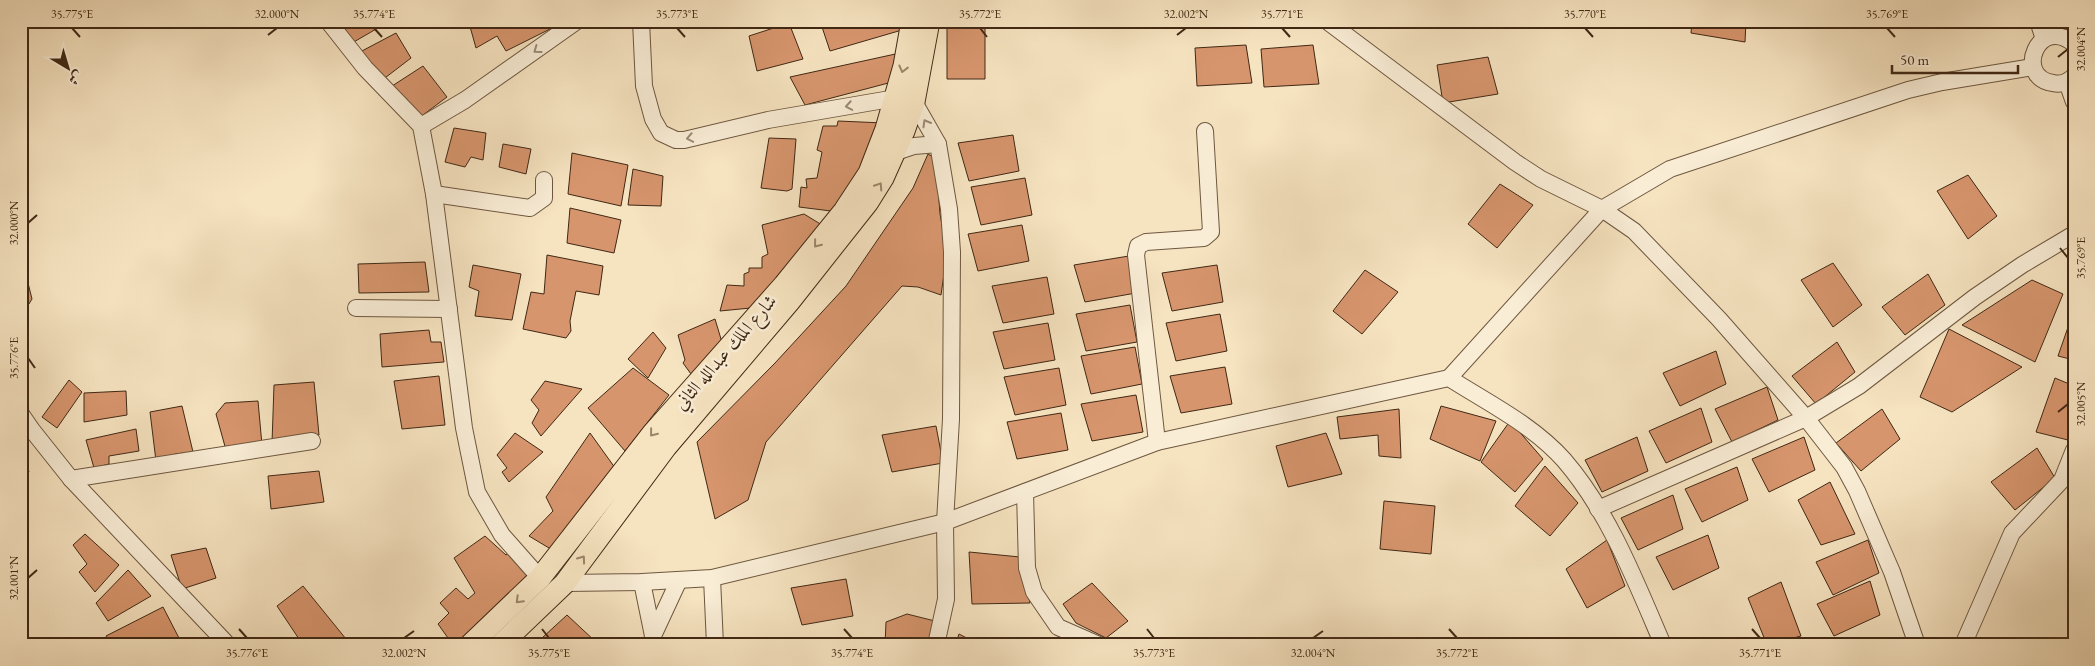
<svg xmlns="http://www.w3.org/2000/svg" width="2095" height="666" font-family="'EB Garamond',Amiri,serif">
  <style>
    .building { fill: #d7956d; stroke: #402814 }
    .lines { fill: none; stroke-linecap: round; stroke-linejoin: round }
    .minor-casing { stroke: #6e573f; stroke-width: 18 }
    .major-casing { stroke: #402814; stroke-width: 23 }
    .minor { stroke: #f9edd6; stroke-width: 16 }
    .major { stroke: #f6e3c0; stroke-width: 21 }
    .oneway { stroke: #9c8a75 }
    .oneway2 { stroke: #9b866a }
    .ticks { fill: none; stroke: #402814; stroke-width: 2 }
    .labels { text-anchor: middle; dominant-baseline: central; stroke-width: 5; stroke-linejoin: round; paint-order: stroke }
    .street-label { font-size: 19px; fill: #402814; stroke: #f9edd6 }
    .neatline { fill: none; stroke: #402814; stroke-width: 2 }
    .ticks-label { font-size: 12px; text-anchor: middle; fill: #402814 }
  </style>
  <rect width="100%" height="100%" fill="#f6e3c0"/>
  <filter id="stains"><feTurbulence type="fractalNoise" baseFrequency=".004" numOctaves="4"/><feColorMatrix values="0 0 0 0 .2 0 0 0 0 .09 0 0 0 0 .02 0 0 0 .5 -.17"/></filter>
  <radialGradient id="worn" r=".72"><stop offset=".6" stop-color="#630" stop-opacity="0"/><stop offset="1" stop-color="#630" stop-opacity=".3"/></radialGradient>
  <g class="building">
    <path d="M 334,21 L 390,21 L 352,43 Z"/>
    <path d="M 473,21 L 558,21 L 560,24 L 506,51 L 497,36 L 476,48 L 469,23 Z"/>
    <path d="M 820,21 L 903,21 L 902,30 L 830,51 Z"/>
    <path d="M 1692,21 L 1746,21 L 1745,42 L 1691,33 Z"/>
    <path d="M 789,23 L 803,59 L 757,71 L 749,36 Z"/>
    <path d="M 985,23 L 985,79 L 947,79 L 947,28 Z"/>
    <path d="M 396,33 L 411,58 L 381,81 L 360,52 Z"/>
    <path d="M 1246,45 L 1252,83 L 1197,86 L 1195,48 Z"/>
    <path d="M 1313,45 L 1319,84 L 1264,87 L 1261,49 Z"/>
    <path d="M 900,53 L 896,81 L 805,105 L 790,77 Z"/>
    <path d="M 1488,57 L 1498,94 L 1443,103 L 1437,65 Z"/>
    <path d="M 423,66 L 447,97 L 419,118 L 389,88 Z"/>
    <path d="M 838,121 L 884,123 L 839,212 L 799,207 L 801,187 L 807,188 L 806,179 L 817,178 L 822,152 L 817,150 L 823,126 L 837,126 Z"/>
    <path d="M 454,128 L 486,133 L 483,160 L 471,157 L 465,167 L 445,162 Z"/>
    <path d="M 1013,135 L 1019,171 L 969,181 L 958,143 Z"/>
    <path d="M 769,138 L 796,139 L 792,189 L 787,191 L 761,188 Z"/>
    <path d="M 503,144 L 531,149 L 526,174 L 499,167 Z"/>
    <path d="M 572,153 L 628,165 L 621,206 L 568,194 Z"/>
    <path d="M 928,154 L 936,159 L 940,214 L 947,253 L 941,295 L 918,287 L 902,286 L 766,442 L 748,500 L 715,519 L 697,442 L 775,363 L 846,286 L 913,188 Z"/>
    <path d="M 633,169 L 663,176 L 661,206 L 628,205 Z"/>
    <path d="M 1968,175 L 1997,216 L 1968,239 L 1937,191 Z"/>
    <path d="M 1025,178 L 1032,215 L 981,225 L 971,187 Z"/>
    <path d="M 1500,184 L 1533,205 L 1497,248 L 1468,224 Z"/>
    <path d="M 570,208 L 621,220 L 614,253 L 567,243 Z"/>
    <path d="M 804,214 L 822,225 L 761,307 L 720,311 L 727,285 L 744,286 L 744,274 L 749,272 L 749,268 L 762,268 L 762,257 L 768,254 L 762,225 Z"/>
    <path d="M 1022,225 L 1029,261 L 978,271 L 968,234 Z"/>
    <path d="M 21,255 L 32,299 L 27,307 L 21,307 Z"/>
    <path d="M 547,255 L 603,266 L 599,295 L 576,291 L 570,321 L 571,331 L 566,338 L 523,329 L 531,292 L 544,294 Z"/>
    <path d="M 1129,256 L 1136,293 L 1085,302 L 1074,265 Z"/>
    <path d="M 425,262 L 429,292 L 359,293 L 358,264 Z"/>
    <path d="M 1833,263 L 1862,305 L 1833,327 L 1801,280 Z"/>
    <path d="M 473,265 L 521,274 L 512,320 L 475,316 L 479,291 L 469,287 Z"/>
    <path d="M 1217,265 L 1223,302 L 1172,311 L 1162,273 Z"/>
    <path d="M 1365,270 L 1398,292 L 1362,334 L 1333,311 Z"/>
    <path d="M 1928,274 L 1945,305 L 1905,335 L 1882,307 Z"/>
    <path d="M 1047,277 L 1054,314 L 1003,323 L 992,286 Z"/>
    <path d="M 2032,280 L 2063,294 L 2035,362 L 1962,325 Z"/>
    <path d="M 1130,305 L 1137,342 L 1086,351 L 1076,314 Z"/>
    <path d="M 2074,310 L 2074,360 L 2058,356 Z"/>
    <path d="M 1220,314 L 1227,351 L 1176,361 L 1166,323 Z"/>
    <path d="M 715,319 L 724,349 L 692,382 L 691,374 L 683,363 L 685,360 L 678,335 Z"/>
    <path d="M 1048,323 L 1055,360 L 1004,369 L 993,332 Z"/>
    <path d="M 1949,329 L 2022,367 L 1952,412 L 1920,397 Z"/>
    <path d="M 429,330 L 431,342 L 441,342 L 444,362 L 382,367 L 380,334 Z"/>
    <path d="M 653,332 L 666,348 L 648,378 L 628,359 Z"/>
    <path d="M 1837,342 L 1855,372 L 1816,404 L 1792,376 Z"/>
    <path d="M 1135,347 L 1142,384 L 1091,394 L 1081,356 Z"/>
    <path d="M 1716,351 L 1726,384 L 1680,406 L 1663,373 Z"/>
    <path d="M 1225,367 L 1232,404 L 1181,413 L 1170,376 Z"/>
    <path d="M 633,368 L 669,395 L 625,451 L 588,408 Z"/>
    <path d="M 1059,368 L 1066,405 L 1015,415 L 1004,377 Z"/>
    <path d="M 439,376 L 445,425 L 402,429 L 394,381 Z"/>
    <path d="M 2055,378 L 2074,386 L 2074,435 L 2072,441 L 2036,432 Z"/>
    <path d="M 69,380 L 82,392 L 57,428 L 42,417 Z"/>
    <path d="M 545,381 L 582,389 L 541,436 L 532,423 L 539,410 L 531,400 Z"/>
    <path d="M 314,382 L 319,435 L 272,443 L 274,385 Z"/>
    <path d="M 1767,387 L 1778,420 L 1732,442 L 1715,409 Z"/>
    <path d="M 126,391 L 127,415 L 84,422 L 84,393 Z"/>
    <path d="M 1136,395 L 1143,432 L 1092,441 L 1081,404 Z"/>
    <path d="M 258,401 L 262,445 L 226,450 L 216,414 L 225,403 Z"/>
    <path d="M 182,406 L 193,452 L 175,454 L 174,457 L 156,461 L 150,412 Z"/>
    <path d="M 1441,406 L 1496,421 L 1480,461 L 1430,439 Z"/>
    <path d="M 1701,408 L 1712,442 L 1666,463 L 1649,431 Z"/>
    <path d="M 1399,409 L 1401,458 L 1379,456 L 1378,435 L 1340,439 L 1337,417 Z"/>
    <path d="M 1882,409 L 1900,439 L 1861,471 L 1836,443 Z"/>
    <path d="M 1061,413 L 1068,450 L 1017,459 L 1007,422 Z"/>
    <path d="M 1510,421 L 1543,459 L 1515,492 L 1481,462 Z"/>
    <path d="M 936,426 L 943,463 L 892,472 L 882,435 Z"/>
    <path d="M 136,429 L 139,451 L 109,456 L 109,464 L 94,468 L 86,440 Z"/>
    <path d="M 515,433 L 543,452 L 509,482 L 502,472 L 507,468 L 497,455 Z"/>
    <path d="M 590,433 L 618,472 L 554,551 L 529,536 L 553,511 L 546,497 Z"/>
    <path d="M 1326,433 L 1342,474 L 1288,487 L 1276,446 Z"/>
    <path d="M 1637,437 L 1648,471 L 1602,492 L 1585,460 Z"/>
    <path d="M 1804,437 L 1815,470 L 1769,492 L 1752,459 Z"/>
    <path d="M 2037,448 L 2055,478 L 2015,510 L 1991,482 Z"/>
    <path d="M 21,450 L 29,472 L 21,474 Z"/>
    <path d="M 1545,466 L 1578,503 L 1550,536 L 1515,506 Z"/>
    <path d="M 1737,467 L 1748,500 L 1702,522 L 1685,489 Z"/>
    <path d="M 319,471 L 324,502 L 271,509 L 268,476 Z"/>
    <path d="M 1830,482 L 1855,534 L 1821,545 L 1798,500 Z"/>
    <path d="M 1673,495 L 1683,529 L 1638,550 L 1621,518 Z"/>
    <path d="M 1384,501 L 1435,506 L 1431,554 L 1380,549 Z"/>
    <path d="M 85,534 L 119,565 L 95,592 L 79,572 L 87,564 L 73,545 Z"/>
    <path d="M 1708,535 L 1719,568 L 1673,590 L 1656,557 Z"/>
    <path d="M 485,536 L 506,555 L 511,551 L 536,579 L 462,645 L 453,645 L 438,624 L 449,613 L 440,603 L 456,588 L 468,599 L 475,593 L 454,558 Z"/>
    <path d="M 1607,540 L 1625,586 L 1587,608 L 1566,569 Z"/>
    <path d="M 1868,540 L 1879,573 L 1833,595 L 1816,562 Z"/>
    <path d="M 206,548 L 216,578 L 182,589 L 171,555 Z"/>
    <path d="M 969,552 L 1020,557 L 1030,603 L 972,604 Z"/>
    <path d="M 128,570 L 151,596 L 108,621 L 96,603 Z"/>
    <path d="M 846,579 L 853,616 L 802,625 L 791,588 Z"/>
    <path d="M 1870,581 L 1880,615 L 1834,636 L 1817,604 Z"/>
    <path d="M 1781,582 L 1801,636 L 1767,645 L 1748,598 Z"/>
    <path d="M 1092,583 L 1128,621 L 1106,638 L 1076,623 L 1063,604 Z"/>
    <path d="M 303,586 L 346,639 L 337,645 L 303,645 L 277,606 Z"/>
    <path d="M 163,607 L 180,640 L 169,645 L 111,645 L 106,636 Z"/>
    <path d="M 907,614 L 935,621 L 930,645 L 885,645 L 886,622 Z"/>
    <path d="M 567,615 L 597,643 L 594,645 L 547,645 L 542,638 Z"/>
    <path d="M 959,634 L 980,645 L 955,645 Z"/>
  </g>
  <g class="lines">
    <defs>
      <g id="minor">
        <path d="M 328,21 L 365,68 L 421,126 L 434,194 L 464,428 L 477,492 L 502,535 L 540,578"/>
        <path d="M 641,21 L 644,86 L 653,119 L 661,133 L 676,140 L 684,140 L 768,120 L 896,98 L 914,102 L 938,144 L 949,209 L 952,252 L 951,419 L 945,522 L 946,599 L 936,645"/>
        <path d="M 1327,21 L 1515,162 L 1541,179 L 1602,209 L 1634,231 L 1719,319 L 1806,418 L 1844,467 L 1857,491 L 1892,572 L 1917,645"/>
        <path d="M 2038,21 L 2044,39"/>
        <path d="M 2074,44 C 2039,14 2013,77 2053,83 C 2061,85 2068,82 2074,76"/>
        <path d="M 2067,82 L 2074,102"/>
        <path d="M 421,126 L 465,100 L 577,21"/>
        <path d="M 896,152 L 914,146 L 938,144"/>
        <path d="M 434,194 L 530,208 L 544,198 L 544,180"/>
        <path d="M 356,308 L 449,309"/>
        <path d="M 1449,378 L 1602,209 L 1670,169 L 1908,90 L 1942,82 L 2033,67"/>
        <path d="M 21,414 L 32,430 L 71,479 L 228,645"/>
        <path d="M 1157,442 L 1136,255 L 1138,246 L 1146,242 L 1204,238 L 1211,232 L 1205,131"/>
        <path d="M 71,479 L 312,441"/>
        <path d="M 1025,492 L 1027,568 L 1034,592 L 1058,627 L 1099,645"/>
        <path d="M 1598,509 L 1806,418 L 1859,386 L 1975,297 L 2022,265 L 2074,234"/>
        <path d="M 712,578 L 715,645"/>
        <path d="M 642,582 L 653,636"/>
        <path d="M 565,583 L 642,582 L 712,578 L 945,522 L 1157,442 L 1449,378 C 1488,403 1533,425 1564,460 C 1609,512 1636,582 1663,645"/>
        <path d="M 652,645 L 653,636 L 679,580"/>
        <path d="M 1963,645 L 2012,533 L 2062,480 L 2074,450"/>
      </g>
      <g id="major">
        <path d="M 470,645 L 540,578 L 653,433 L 784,285 L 844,211 L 869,173 L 886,129 L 904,66 L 912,21"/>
        <path d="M 500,645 L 565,583 L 666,447 L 789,302 L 868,202 L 883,178 L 904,131 L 914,102 L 929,21"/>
      </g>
    </defs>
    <use href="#minor" class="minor-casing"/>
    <use href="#major" class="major-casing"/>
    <use href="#minor" class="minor"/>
    <use href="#major" class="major"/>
  </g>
  <defs><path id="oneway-chevron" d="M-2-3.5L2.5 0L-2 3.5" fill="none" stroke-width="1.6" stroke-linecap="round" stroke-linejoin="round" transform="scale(1.25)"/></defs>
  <g class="oneway">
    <use href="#oneway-chevron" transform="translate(537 50) rotate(144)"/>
    <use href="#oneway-chevron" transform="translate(849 106) rotate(170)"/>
    <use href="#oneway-chevron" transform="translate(926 123) rotate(-120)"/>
    <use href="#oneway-chevron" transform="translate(690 138) rotate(169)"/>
  </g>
  <g class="oneway2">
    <use href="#oneway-chevron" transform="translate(903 69) rotate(104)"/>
    <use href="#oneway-chevron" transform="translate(879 186) rotate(-57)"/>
    <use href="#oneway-chevron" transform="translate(817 244) rotate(129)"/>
    <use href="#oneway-chevron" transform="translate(653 433) rotate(129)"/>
    <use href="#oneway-chevron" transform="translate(582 559) rotate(-54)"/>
    <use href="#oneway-chevron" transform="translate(519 600) rotate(135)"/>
  </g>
  <path class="ticks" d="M 72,28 L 80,37M 374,28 L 382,37M 677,28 L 685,37M 980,28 L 987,37M 1282,28 L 1290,37M 1585,28 L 1593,37M 1887,28 L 1895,37M 268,35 L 277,28M 1177,35 L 1186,28M 2058,57 L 2068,49M 28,223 L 37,215M 2060,248 L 2068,258M 28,358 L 35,368M 2058,412 L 2068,404M 28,578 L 37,570M 239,629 L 247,638M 542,629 L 549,638M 844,629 L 852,638M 1147,629 L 1154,638M 1449,629 L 1457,638M 1752,629 L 1760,638M 404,638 L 414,631M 1313,638 L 1323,631"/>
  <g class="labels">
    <g class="street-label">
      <text transform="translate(725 352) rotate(-49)">شارع الملك عبدالله الثاني</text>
    </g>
  </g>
  <rect width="2095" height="666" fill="none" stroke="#f6e3c0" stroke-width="55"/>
  <g transform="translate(68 68) rotate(142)" stroke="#f9edd6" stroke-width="4" paint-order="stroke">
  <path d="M0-4L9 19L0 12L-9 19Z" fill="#402814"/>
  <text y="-8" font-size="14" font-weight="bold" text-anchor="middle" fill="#402814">ش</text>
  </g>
  <path d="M1892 65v8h126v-8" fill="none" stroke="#402814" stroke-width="2.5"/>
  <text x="1900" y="65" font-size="15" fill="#402814" stroke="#f9edd6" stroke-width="4" paint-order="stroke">50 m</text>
  <rect x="28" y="28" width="2040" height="610" class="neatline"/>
  <g class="ticks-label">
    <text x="72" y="18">35.775°E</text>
    <text x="277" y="18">32.000°N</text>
    <text x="374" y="18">35.774°E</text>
    <text x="677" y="18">35.773°E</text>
    <text x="980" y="18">35.772°E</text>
    <text x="1186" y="18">32.002°N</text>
    <text x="1282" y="18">35.771°E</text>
    <text x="1585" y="18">35.770°E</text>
    <text x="1887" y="18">35.769°E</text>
    <text transform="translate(2081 49) rotate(-90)" y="4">32.004°N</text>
    <text transform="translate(14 223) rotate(-90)" y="4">32.000°N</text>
    <text transform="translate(2081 258) rotate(-90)" y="4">35.769°E</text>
    <text transform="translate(14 358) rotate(-90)" y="4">35.776°E</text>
    <text transform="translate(2081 404) rotate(-90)" y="4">32.005°N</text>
    <text transform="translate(14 578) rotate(-90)" y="4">32.001°N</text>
    <text x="247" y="657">35.776°E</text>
    <text x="404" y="657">32.002°N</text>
    <text x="549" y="657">35.775°E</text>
    <text x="852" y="657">35.774°E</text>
    <text x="1154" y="657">35.773°E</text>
    <text x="1313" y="657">32.004°N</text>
    <text x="1457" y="657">35.772°E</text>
    <text x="1760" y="657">35.771°E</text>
  </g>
  <rect width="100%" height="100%" filter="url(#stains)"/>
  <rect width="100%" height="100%" fill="url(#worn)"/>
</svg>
